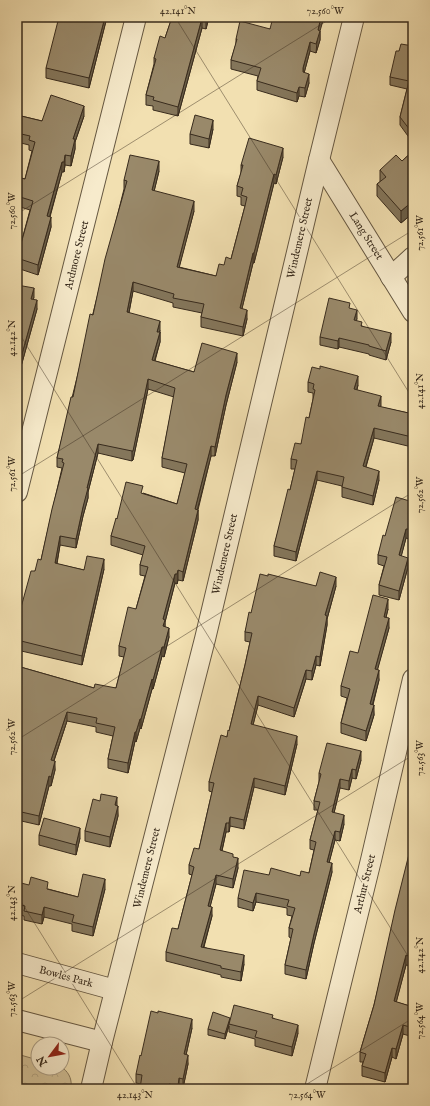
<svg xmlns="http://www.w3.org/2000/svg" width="430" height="1106" font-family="'IM FELL English',serif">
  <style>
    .park { fill: url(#park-crowns); stroke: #85765a }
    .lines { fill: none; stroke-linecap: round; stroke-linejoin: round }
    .minor-casing { stroke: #665842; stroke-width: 22 }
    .minor { stroke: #f7ebcc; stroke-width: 20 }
    .wall { fill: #84765b; stroke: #382b1d }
    .shaded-wall { fill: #6b604a; stroke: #382b1d }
    .building { fill: #99896a; stroke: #382b1d }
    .ticks { fill: none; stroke: #382b1d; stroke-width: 1; stroke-opacity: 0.45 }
    .labels { text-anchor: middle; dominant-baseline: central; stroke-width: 3.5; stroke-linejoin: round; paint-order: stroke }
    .street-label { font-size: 11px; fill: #382b1d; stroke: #f7ebcc }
    .neatline { fill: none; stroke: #382b1d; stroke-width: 1.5 }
    .ticks-label { font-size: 10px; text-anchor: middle; fill: #382b1d }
  </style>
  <defs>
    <pattern id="park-crowns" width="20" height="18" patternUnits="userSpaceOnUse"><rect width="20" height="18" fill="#d2c198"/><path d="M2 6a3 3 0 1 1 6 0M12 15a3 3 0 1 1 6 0" fill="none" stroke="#b5a683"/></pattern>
  </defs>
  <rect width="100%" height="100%" fill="#f2e0b1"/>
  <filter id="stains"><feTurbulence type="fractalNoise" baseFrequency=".005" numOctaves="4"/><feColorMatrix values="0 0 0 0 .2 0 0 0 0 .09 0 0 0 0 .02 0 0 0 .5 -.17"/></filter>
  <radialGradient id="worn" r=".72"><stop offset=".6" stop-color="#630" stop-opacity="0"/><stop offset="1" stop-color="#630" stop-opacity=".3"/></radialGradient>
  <path class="park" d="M 17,1054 L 38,1060 L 38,1068 L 62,1068 L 62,1067 L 63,1068 C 70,1074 72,1080 71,1089 L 17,1089 Z"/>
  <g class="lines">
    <defs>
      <g id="minor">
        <path d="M 319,160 L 413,312"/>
        <path d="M 391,277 L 413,257"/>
        <path d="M 17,492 L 136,17"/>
        <path d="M 17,963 L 115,990"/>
        <path d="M 17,1020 L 102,1042"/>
        <path d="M 91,1089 L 102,1042 L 205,639 L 319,160 L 354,17"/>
        <path d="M 315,1089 L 371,860 L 413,679"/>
      </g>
    </defs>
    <use href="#minor" class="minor-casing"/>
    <use href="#minor" class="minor"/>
  </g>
  <g class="wall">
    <path d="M 107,17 L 89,88 L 46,78 L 46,68 Z"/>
    <path d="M 169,17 L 209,17 L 206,29 L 202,28 L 178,116 L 153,110 L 153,106 L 146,105 L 146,95 L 154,64 L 154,58 L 165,38 L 172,18 Z"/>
    <path d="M 270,29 L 320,31 L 320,40 L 316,53 L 310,51 L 304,73 L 309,83 L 305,97 L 299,96 L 297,102 L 257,90 L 257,81 L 258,76 L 231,69 L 231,60 L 236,44 L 236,39 Z"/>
    <path d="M 413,46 L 413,143 L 400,125 L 400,117 L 407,89 L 390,85 L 390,77 L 399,51 Z"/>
    <path d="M 17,115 L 42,121 L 84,116 L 75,142 L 75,149 L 71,166 L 65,165 L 64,172 L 62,172 L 50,217 L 51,227 L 38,275 L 17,268 L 17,258 L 30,210 L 17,206 L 17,177 L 25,179 L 32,151 L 29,150 L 29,145 L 17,142 Z"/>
    <path d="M 213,129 L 209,148 L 190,144 L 190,134 Z"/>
    <path d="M 413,151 L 413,213 L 401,223 L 377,196 L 377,184 L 380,182 L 380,170 L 402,161 Z"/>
    <path d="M 283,157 L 276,184 L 274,183 L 254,263 L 253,263 L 242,308 L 247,319 L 243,336 L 201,327 L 201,317 L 202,313 L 173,307 L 173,303 L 133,291 L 129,313 L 160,330 L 160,342 L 155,361 L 194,372 L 237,362 L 226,405 L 215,456 L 211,456 L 198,510 L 198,520 L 183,581 L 178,580 L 177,584 L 175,583 L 165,622 L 165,627 L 169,637 L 164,657 L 162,656 L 153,689 L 152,689 L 141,729 L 140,728 L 136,742 L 135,741 L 128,773 L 108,768 L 108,759 L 113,736 L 96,732 L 96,727 L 67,721 L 54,761 L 55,770 L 51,786 L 49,786 L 39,825 L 17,820 L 17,666 L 94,688 L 116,688 L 124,657 L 119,656 L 119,646 L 136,609 L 145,576 L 140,575 L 140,565 L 143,555 L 111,545 L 111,536 L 117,519 L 143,493 L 177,504 L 185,473 L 162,467 L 162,458 L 174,397 L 148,389 L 133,460 L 132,461 L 98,453 L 88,492 L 88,498 L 83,516 L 76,548 L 60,545 L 57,564 L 84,570 L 104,569 L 82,665 L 17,650 L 17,622 L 35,571 L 41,560 L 62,468 L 57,467 L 57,458 L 124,189 L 124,180 L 159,171 L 154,191 L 194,211 L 179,267 L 216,276 L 224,265 L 231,259 L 245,206 L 241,205 L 241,197 L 237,196 L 237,186 L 241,173 L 241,165 Z"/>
    <path d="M 17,285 L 34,297 L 33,299 L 37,309 L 20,370 L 18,369 L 17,373 Z"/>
    <path d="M 350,309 L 357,319 L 356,320 L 362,326 L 391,342 L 386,360 L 369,355 L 369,354 L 339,347 L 338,349 L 320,345 L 320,337 Z"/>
    <path d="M 308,382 L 358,385 L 357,390 L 381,405 L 380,407 L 413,414 L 412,447 L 374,438 L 366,467 L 379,480 L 373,505 L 342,497 L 342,486 L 317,480 L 296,561 L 274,556 L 274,546 L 290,490 L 295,469 L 291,469 L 291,459 L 301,444 L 309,418 L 313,399 L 313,393 L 308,392 Z"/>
    <path d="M 413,502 L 413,525 L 409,539 L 406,538 L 401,556 L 408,567 L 399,600 L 379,595 L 379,585 L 384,566 L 378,564 L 378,555 L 385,536 Z"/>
    <path d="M 316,586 L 336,586 L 327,619 L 327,625 L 320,666 L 316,665 L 312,680 L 306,679 L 294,717 L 258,705 L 253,725 L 297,744 L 285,795 L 254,787 L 244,829 L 230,826 L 229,832 L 226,832 L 222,851 L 233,857 L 238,868 L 233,888 L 216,884 L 210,906 L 212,916 L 204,947 L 244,964 L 241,981 L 221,977 L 221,975 L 166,961 L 166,952 L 178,929 L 192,875 L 189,874 L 189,865 L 199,849 L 212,792 L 209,791 L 209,782 L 229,731 L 245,665 L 250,642 L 245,641 L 245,632 L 251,613 Z"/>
    <path d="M 388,609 L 386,617 L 389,628 L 377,670 L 379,680 L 373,705 L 374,715 L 366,741 L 341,733 L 341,723 L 347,698 L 341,696 L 341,686 Z"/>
    <path d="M 361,760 L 356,779 L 352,778 L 349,790 L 340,788 L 334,813 L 344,824 L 340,841 L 335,840 L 329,862 L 332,872 L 314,943 L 306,979 L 285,974 L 285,965 L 291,938 L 289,937 L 289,928 L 292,916 L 287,915 L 287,908 L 256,902 L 253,911 L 238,907 L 238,898 L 269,875 L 300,876 L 309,873 L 314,850 L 310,849 L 310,840 L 318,810 L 314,810 L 314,801 L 319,782 L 319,773 Z"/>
    <path d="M 100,801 L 117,806 L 118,816 L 110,847 L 85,841 L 85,831 Z"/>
    <path d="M 39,835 L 80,838 L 76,855 L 39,845 Z"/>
    <path d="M 413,843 L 413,959 L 411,966 L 406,965 L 396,1002 L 413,1007 L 413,1037 L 403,1034 L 396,1059 L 392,1057 L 385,1082 L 362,1076 L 362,1066 L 363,1062 L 360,1062 L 360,1052 L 374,1005 Z"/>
    <path d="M 48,889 L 78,897 L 105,889 L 93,936 L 72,931 L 72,924 L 44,917 L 42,924 L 24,920 L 24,916 L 17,914 L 17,901 Z"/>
    <path d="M 273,1018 L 298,1033 L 292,1056 L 255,1046 L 255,1039 L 229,1032 L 229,1026 L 225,1039 L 208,1035 L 208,1029 L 230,1020 Z"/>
    <path d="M 192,1028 L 186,1055 L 188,1064 L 183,1088 L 179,1087 L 179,1089 L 140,1089 L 141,1084 L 136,1083 L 136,1074 Z"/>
  </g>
  <g class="shaded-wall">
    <path d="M 105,17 L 107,17 L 89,88 L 89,78 Z"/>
    <path d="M 206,17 L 209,17 L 206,29 Z"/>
    <path d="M 321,17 L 324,17 L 320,31 L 320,40 L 316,53 L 318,30 Z"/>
    <path d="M 202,18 L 202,28 L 178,116 L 178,107 Z"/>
    <path d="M 310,42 L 310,51 L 303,77 L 303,81 L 303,68 Z"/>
    <path d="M 309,74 L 309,83 L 305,97 L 305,88 Z"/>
    <path d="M 299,87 L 299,96 L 297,102 L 297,93 Z"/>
    <path d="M 84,106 L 84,116 L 75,142 L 75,149 L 71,166 L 71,156 L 73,139 Z"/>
    <path d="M 213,120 L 213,129 L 209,148 L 209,139 Z"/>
    <path d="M 283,148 L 283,157 L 276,184 L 276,175 Z"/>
    <path d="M 65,155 L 65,165 L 64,172 L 64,162 Z"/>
    <path d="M 159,161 L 159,171 L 152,200 L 152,190 Z"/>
    <path d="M 62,162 L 62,172 L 47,226 L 47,216 Z"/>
    <path d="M 274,174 L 274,183 L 254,263 L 254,253 Z"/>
    <path d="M 194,201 L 194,211 L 177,276 L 177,267 Z"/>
    <path d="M 413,201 L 413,213 L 401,223 L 401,211 Z"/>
    <path d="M 51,217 L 51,227 L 38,275 L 38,265 Z"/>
    <path d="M 253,253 L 253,263 L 240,317 L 240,308 Z"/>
    <path d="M 133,282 L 133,291 L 127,322 L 127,312 Z"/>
    <path d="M 34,288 L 34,297 L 31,308 L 31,299 Z"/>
    <path d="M 37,300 L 37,309 L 20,370 L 20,361 Z"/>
    <path d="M 247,310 L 247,319 L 243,336 L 243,327 Z"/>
    <path d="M 357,310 L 357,319 L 354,329 L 354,320 Z"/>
    <path d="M 160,321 L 160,330 L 157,341 L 157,332 Z"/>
    <path d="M 160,332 L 160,342 L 152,369 L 152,360 Z"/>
    <path d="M 391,333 L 391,342 L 386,360 L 386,351 Z"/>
    <path d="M 339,338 L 339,347 L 338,349 L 338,341 Z"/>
    <path d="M 237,353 L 237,362 L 226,405 L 215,456 L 215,447 L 226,395 Z"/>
    <path d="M 18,360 L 18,369 L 17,373 L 17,364 Z"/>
    <path d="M 358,376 L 358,385 L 354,399 L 354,389 Z"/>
    <path d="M 148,379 L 148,389 L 133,460 L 132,461 L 132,451 Z"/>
    <path d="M 381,396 L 381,405 L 378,416 L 378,406 Z"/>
    <path d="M 374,428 L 374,438 L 363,476 L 363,466 Z"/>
    <path d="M 413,434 L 413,443 L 412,447 L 412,437 Z"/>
    <path d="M 98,444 L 98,453 L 88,492 L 88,498 L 83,516 L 76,548 L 76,539 L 87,488 Z"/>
    <path d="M 211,446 L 211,456 L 195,519 L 195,509 Z"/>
    <path d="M 317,471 L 317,480 L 296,561 L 296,552 Z"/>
    <path d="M 379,471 L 379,480 L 373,505 L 373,496 Z"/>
    <path d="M 198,510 L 198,520 L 183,581 L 183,572 Z"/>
    <path d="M 413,516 L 413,525 L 409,539 L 409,529 Z"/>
    <path d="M 406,529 L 406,538 L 399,565 L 399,555 Z"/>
    <path d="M 60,536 L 60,545 L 55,573 L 55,563 Z"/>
    <path d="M 408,558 L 408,567 L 399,600 L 399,591 Z"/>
    <path d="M 104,559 L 104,569 L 82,665 L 82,656 Z"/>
    <path d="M 178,570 L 178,580 L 177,584 L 177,574 Z"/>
    <path d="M 175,574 L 175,583 L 165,622 L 165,629 L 163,635 L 163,619 Z"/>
    <path d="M 336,577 L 336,586 L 327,619 L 327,625 L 320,666 L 320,657 L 325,615 Z"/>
    <path d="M 388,599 L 388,609 L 384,626 L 384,617 Z"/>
    <path d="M 389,618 L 389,628 L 375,679 L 375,669 Z"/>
    <path d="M 169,628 L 169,637 L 164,657 L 164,647 Z"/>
    <path d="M 162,647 L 162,656 L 153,689 L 153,680 Z"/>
    <path d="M 316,656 L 316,665 L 312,680 L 312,671 Z"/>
    <path d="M 306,670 L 306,679 L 294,717 L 294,708 Z"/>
    <path d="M 379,670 L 379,680 L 370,714 L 370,704 Z"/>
    <path d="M 152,679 L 152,689 L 141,729 L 141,719 Z"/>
    <path d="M 258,696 L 258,705 L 251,733 L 251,724 Z"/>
    <path d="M 374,705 L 374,715 L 366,741 L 366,731 Z"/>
    <path d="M 67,712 L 67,721 L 51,769 L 51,760 Z"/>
    <path d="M 140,719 L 140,728 L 136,742 L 136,732 Z"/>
    <path d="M 135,732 L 135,741 L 128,773 L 128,763 Z"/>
    <path d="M 297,736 L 297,744 L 285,795 L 285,786 Z"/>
    <path d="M 361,751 L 361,760 L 356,779 L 356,770 Z"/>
    <path d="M 55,761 L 55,770 L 51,786 L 51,777 Z"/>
    <path d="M 352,769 L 352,778 L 349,790 L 349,781 Z"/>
    <path d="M 49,776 L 49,786 L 39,825 L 39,816 Z"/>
    <path d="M 254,778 L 254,787 L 244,829 L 244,820 Z"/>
    <path d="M 340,779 L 340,788 L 332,821 L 332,812 Z"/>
    <path d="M 117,797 L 117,807 L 115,805 Z"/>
    <path d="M 118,806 L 118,816 L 110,847 L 110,837 Z"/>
    <path d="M 344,815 L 344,824 L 340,841 L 340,832 Z"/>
    <path d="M 230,817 L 230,826 L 229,832 L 229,823 Z"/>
    <path d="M 226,823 L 226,832 L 220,859 L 220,850 Z"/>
    <path d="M 80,828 L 80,838 L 76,855 L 76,845 Z"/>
    <path d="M 335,831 L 335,840 L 327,871 L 327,862 Z"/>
    <path d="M 238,858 L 238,868 L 233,888 L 233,879 Z"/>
    <path d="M 332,863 L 332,872 L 314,943 L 306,979 L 306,970 L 314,934 Z"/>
    <path d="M 216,875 L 216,884 L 208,915 L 208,906 Z"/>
    <path d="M 105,879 L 105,889 L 93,936 L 93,927 Z"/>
    <path d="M 256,893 L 256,902 L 253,911 L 253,903 Z"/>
    <path d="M 44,907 L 44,917 L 42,924 L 42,915 Z"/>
    <path d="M 212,907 L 212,916 L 201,956 L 201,947 Z"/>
    <path d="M 413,949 L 413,958 L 411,966 L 411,957 Z"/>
    <path d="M 244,955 L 244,964 L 241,981 L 241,972 Z"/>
    <path d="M 406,955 L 406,965 L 394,1011 L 394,1001 Z"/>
    <path d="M 230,1018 L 230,1023 L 229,1024 L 225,1039 L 225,1034 Z"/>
    <path d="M 192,1019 L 192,1028 L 184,1064 L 184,1054 Z"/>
    <path d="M 298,1025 L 298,1033 L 292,1056 L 292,1047 Z"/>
    <path d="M 403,1025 L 403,1034 L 396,1059 L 396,1049 Z"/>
    <path d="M 392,1048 L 392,1057 L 385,1082 L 385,1073 Z"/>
    <path d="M 188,1055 L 188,1064 L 183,1088 L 183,1079 Z"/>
    <path d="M 179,1078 L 179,1089 L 178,1089 Z"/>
  </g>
  <g class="building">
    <path d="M 59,17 L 105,17 L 89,78 L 46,68 Z"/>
    <path d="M 172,17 L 206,17 L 206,19 L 202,18 L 178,107 L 153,100 L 154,97 L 146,95 L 156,59 L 154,58 L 160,36 L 165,38 Z"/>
    <path d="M 273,17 L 321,17 L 318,30 L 320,31 L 316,44 L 310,42 L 303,68 L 303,72 L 309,74 L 305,88 L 299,87 L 297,93 L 257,81 L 261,68 L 231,60 L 237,39 L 236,39 L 240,21 L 270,29 Z"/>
    <path d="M 401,44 L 413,46 L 413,134 L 400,117 L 409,81 L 390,77 L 396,51 L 399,51 Z"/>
    <path d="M 51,95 L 84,106 L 73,139 L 75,139 L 71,156 L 65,155 L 64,162 L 62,162 L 47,216 L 51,217 L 38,265 L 17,258 L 33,201 L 17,196 L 17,177 L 25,179 L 35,142 L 29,140 L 30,136 L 17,133 L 17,115 L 42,121 Z"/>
    <path d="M 195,115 L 213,120 L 209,139 L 190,134 Z"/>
    <path d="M 249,138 L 283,148 L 276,175 L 274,174 L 254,253 L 253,253 L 240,308 L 247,310 L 243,327 L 201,317 L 204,304 L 173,298 L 174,294 L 133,282 L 127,312 L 160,321 L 157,332 L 160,332 L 152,360 L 194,372 L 202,343 L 237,353 L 226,395 L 215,447 L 211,446 L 195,509 L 198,510 L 183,572 L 178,570 L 177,574 L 175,574 L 163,619 L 165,620 L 163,626 L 169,628 L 164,647 L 162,647 L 153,680 L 152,679 L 141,719 L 140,719 L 136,732 L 135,732 L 128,763 L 108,759 L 115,727 L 96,723 L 97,718 L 67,712 L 51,760 L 55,761 L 51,777 L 49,776 L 39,816 L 17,811 L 17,666 L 94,688 L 95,684 L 116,688 L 126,648 L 119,646 L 128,607 L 136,609 L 148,567 L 140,565 L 145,546 L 111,536 L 116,518 L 117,519 L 126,482 L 143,486 L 141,493 L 177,504 L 187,464 L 162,458 L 175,388 L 148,379 L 133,451 L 132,451 L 98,444 L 87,488 L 88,488 L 83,507 L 76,539 L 60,536 L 55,563 L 84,570 L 87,556 L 104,559 L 82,656 L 17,640 L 17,622 L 31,571 L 35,571 L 38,559 L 41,560 L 52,509 L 64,463 L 62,462 L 63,459 L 57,458 L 71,397 L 73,397 L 90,314 L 93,315 L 105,259 L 127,181 L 124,180 L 130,155 L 159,161 L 152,190 L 194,201 L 177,267 L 216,276 L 219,264 L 224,265 L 226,257 L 231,259 L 245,206 L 247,197 L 241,195 L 243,188 L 237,186 L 243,165 L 241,165 Z"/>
    <path d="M 413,151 L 413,201 L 401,211 L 377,184 L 386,177 L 380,170 L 396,155 L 402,161 Z"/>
    <path d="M 17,285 L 34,288 L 31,299 L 37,300 L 20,361 L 18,360 L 17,364 Z"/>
    <path d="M 329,298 L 350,303 L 349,308 L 357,310 L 354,320 L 362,322 L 361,326 L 391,333 L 386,351 L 369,346 L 369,345 L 339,338 L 338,341 L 320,337 Z"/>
    <path d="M 320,366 L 358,376 L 354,389 L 381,396 L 378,406 L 413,414 L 413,434 L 412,437 L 374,428 L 363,466 L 379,471 L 373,496 L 342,487 L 344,477 L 317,471 L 296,552 L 274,546 L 288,489 L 290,490 L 297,460 L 291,459 L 295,443 L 301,444 L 306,417 L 309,418 L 315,390 L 313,389 L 314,384 L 308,382 L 312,367 L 320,369 Z"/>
    <path d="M 396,497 L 413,502 L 413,516 L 409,529 L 406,529 L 399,555 L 408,558 L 399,591 L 379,585 L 387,557 L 378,555 L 383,535 L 385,536 Z"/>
    <path d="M 320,572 L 336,577 L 325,615 L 327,616 L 320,657 L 316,656 L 312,671 L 306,670 L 294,708 L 258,696 L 251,724 L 297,736 L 285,786 L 254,778 L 244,820 L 230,817 L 229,823 L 226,823 L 220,850 L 233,854 L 233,857 L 238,858 L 233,879 L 216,875 L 208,906 L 212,907 L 201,947 L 244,955 L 241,972 L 221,968 L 221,966 L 166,952 L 172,928 L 178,929 L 194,867 L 189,865 L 194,848 L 199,849 L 214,783 L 209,782 L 221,735 L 227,737 L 228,730 L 229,731 L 245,665 L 252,633 L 245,632 L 249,612 L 251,613 L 260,574 L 268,576 L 268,574 L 316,586 Z"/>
    <path d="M 373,595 L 388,599 L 384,617 L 389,618 L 375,669 L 379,670 L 370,704 L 374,705 L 366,731 L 341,723 L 350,689 L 341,686 L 350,651 L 358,653 Z"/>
    <path d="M 327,743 L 361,751 L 356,770 L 352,769 L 349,781 L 340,779 L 332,812 L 344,815 L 340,832 L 335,831 L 327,862 L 332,863 L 314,934 L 306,970 L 285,965 L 293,929 L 289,928 L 295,908 L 287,906 L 289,900 L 256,893 L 253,903 L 238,898 L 244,870 L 269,875 L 271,868 L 300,876 L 301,871 L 309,873 L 316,842 L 310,840 L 320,802 L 314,801 L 321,774 L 319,773 Z"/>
    <path d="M 101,794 L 117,797 L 115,805 L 118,806 L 110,837 L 85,831 L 93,799 L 100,801 Z"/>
    <path d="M 44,818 L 80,828 L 76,845 L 39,835 Z"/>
    <path d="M 413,843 L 413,949 L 411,957 L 406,955 L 394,1001 L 413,1007 L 413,1028 L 403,1025 L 396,1049 L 392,1048 L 385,1073 L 362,1066 L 366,1054 L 360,1052 L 374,1005 L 395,910 L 409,854 L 410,854 Z"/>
    <path d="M 83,874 L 105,879 L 93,927 L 72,922 L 74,915 L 44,907 L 42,915 L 24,911 L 25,906 L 17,904 L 17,901 L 21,883 L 29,885 L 31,877 L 48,882 L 47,889 L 78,897 Z"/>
    <path d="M 234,1005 L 273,1015 L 272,1018 L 298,1025 L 292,1047 L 255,1037 L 257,1031 L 229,1024 Z"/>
    <path d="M 151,1011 L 158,1013 L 158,1011 L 192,1019 L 184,1054 L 188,1055 L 183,1079 L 179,1078 L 178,1086 L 169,1084 L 168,1089 L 140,1089 L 142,1075 L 136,1074 L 140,1055 L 141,1056 Z"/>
    <path d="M 213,1012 L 230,1018 L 225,1034 L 208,1029 Z"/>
  </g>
  <path class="ticks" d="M 175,17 L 413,399M 17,214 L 333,17M 17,330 L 413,964M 17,477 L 413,230M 17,740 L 413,492M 17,895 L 138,1089M 17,1002 L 413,755M 299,1089 L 413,1018"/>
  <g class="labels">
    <g class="street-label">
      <text transform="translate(366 236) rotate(58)">Lang Street</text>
      <text transform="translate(300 238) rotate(-77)">Windemere Street</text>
      <text transform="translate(77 255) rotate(-76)">Ardmore Street</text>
      <text transform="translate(225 554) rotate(-77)">Windemere Street</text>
      <text transform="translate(147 868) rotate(-76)">Windemere Street</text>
      <text transform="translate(365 884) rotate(-76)">Arthur Street</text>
      <text transform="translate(66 977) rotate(15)">Bowles Park</text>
    </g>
  </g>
  <rect width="430" height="1106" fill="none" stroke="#f2e0b1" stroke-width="44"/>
  <g transform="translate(50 1056) rotate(238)"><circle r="19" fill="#f7ebcc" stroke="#ab9e86"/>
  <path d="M0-3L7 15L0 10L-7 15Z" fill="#8f2418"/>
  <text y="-6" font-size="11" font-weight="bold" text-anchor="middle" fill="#382b1d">N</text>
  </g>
  <rect x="22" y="22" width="386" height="1062" class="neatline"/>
  <g class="ticks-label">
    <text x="178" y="14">42.141°N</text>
    <text x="325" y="14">72.560°W</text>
    <text transform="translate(11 211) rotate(-90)" y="4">72.560°W</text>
    <text transform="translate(419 233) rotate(-90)" y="4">72.561°W</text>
    <text transform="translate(11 338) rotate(-90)" y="4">42.142°N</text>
    <text transform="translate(419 391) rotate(-90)" y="4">42.141°N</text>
    <text transform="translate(11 474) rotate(-90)" y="4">72.561°W</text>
    <text transform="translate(419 495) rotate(-90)" y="4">72.562°W</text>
    <text transform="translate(11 737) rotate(-90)" y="4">72.562°W</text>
    <text transform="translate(419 758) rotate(-90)" y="4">72.563°W</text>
    <text transform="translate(11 903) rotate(-90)" y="4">42.143°N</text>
    <text transform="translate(419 955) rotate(-90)" y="4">42.142°N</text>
    <text transform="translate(11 999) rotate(-90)" y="4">72.563°W</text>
    <text transform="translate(419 1021) rotate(-90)" y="4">72.564°W</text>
    <text x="135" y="1098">42.143°N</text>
    <text x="307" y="1098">72.564°W</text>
  </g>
  <rect width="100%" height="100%" filter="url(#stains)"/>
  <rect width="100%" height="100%" fill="url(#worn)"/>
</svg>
